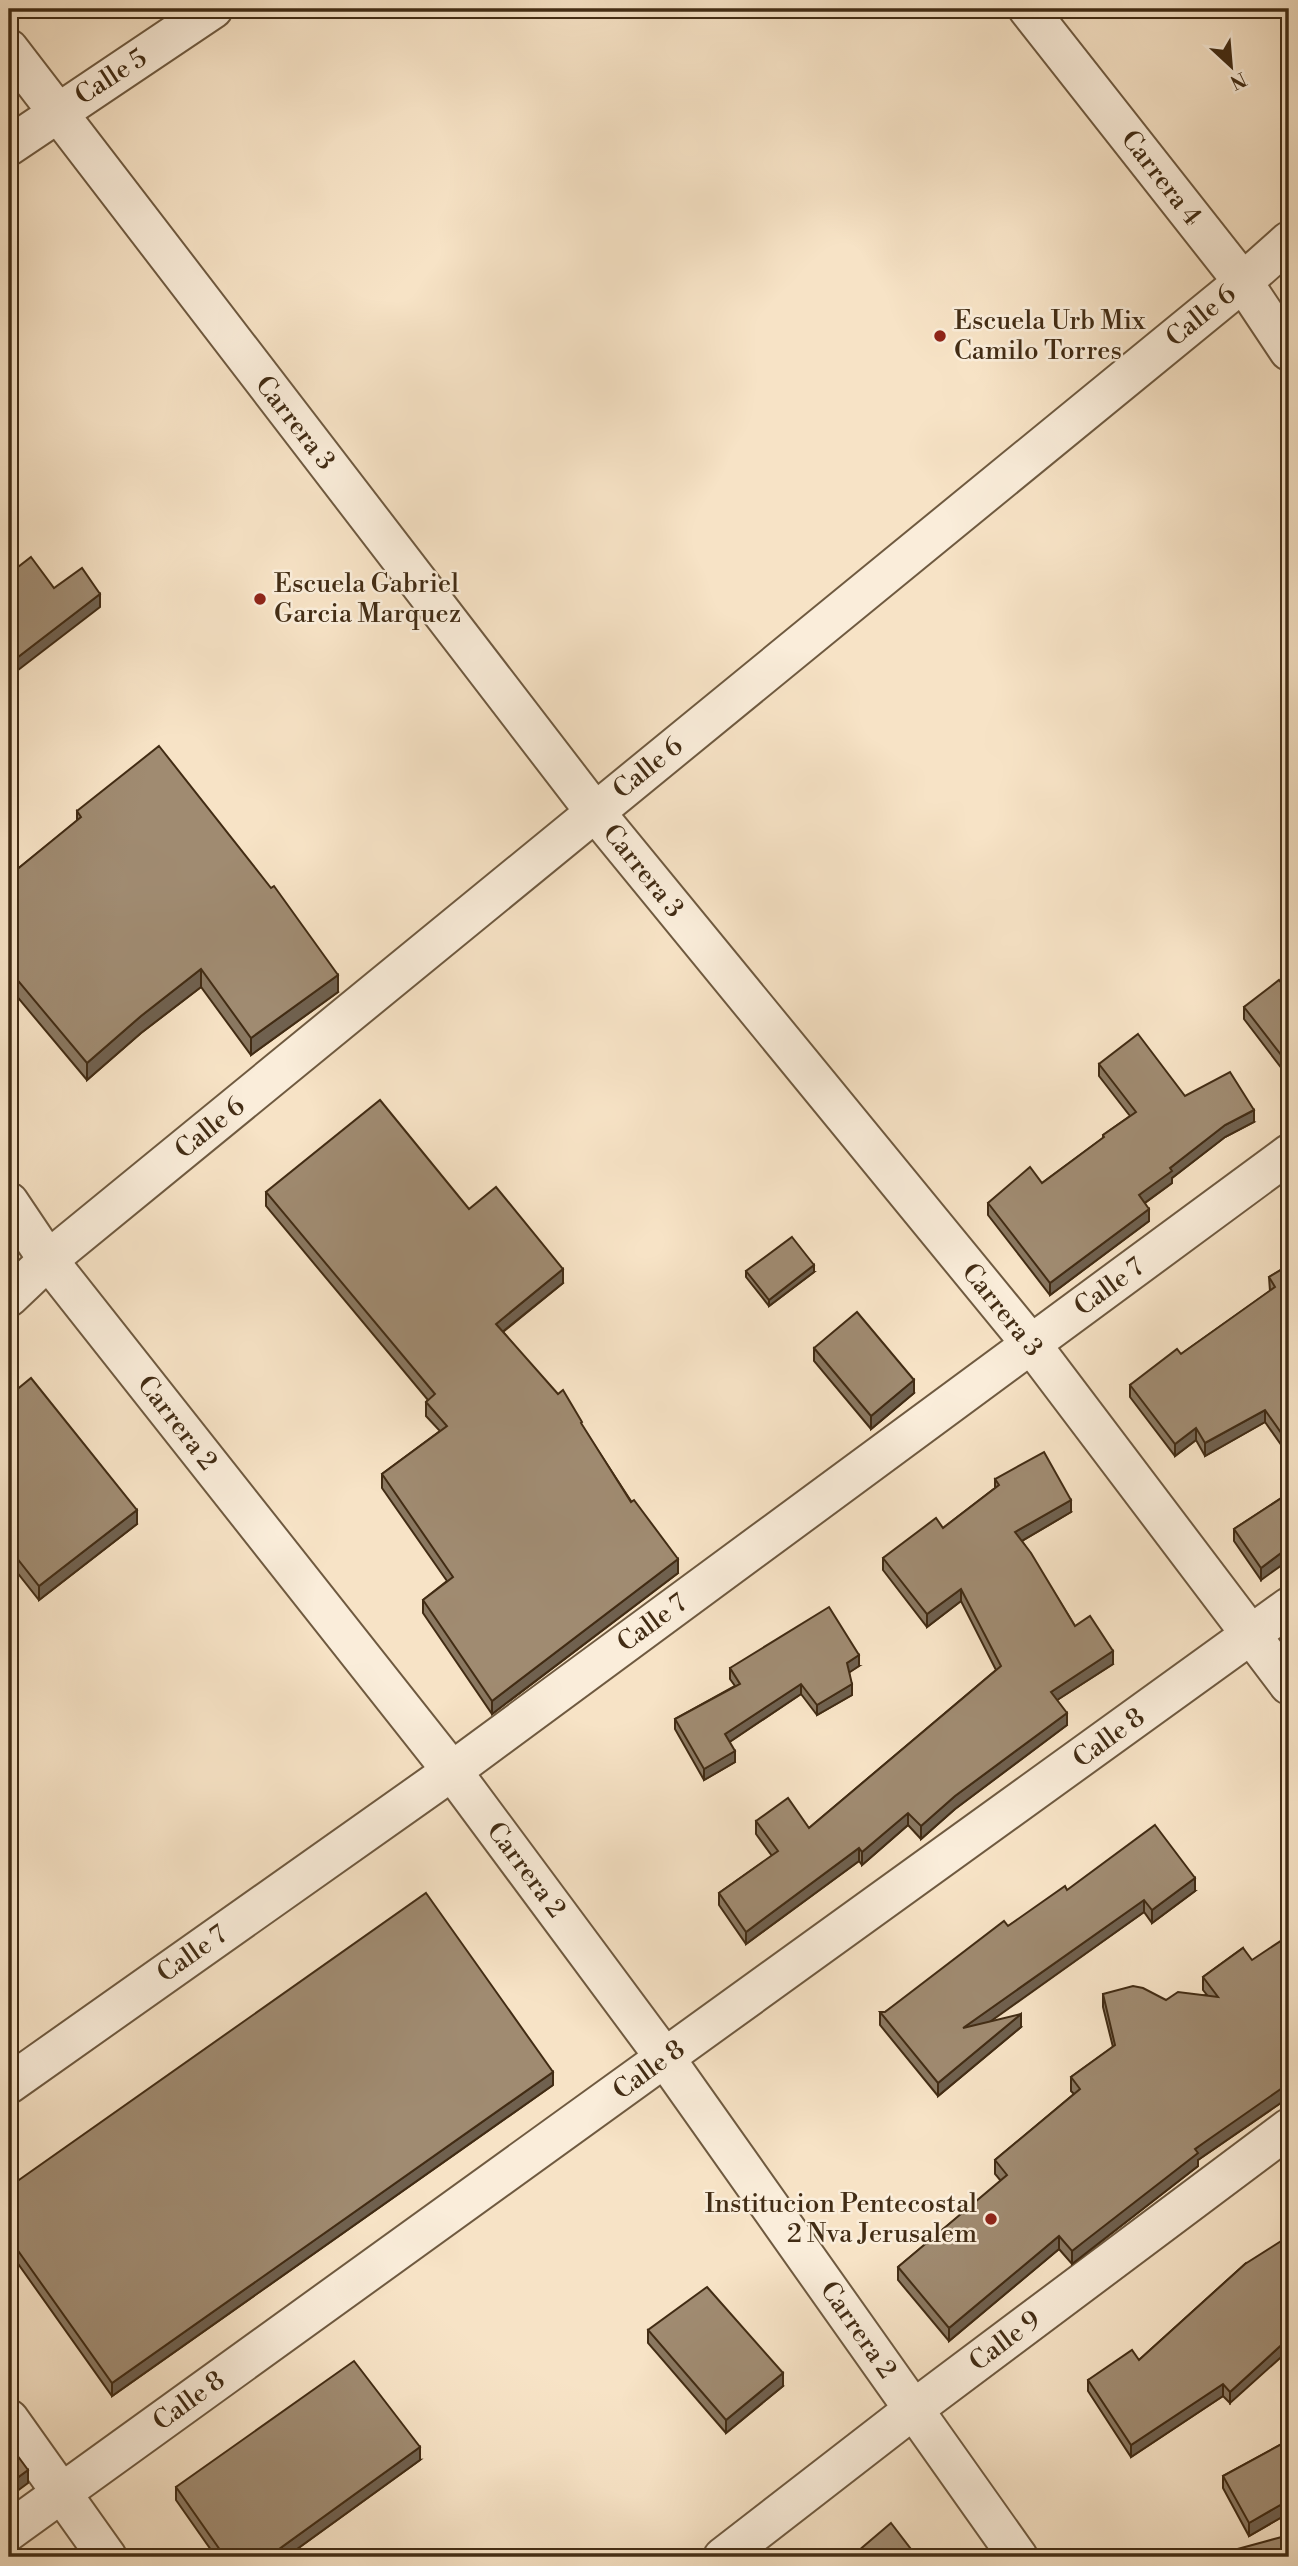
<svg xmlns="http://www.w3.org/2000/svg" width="1298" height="2566" font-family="'Libre Bodoni',serif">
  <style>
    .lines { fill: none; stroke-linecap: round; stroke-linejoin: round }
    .minor-casing { stroke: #6f5a40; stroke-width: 42 }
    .minor { stroke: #faedda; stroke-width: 38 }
    .wall { fill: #8a7861; stroke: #422c14; stroke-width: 2 }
    .shaded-wall { fill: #70614f; stroke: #422c14; stroke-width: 2 }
    .building { fill: #a08b71; stroke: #422c14; stroke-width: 2 }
    .poi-dot { fill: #8f2418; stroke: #faedda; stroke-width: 2.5 }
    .labels { text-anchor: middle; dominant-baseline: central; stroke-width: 5; stroke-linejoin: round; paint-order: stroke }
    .street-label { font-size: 26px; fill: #422c14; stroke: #faedda }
    .poi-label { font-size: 26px; fill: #422c14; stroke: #faedda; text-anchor: start }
  </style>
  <rect width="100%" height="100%" fill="#f7e3c6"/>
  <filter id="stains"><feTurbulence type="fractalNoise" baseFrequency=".00286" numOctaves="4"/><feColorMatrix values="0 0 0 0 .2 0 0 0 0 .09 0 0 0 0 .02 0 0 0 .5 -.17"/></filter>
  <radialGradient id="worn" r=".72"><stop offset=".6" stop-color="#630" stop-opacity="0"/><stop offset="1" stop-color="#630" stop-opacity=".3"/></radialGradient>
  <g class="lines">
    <defs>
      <g id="minor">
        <path d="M 1028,9 L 1243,282 L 1289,351"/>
        <path d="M 9,49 L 595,812 L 1031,1344 L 1289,1685"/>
        <path d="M 9,146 L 213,9"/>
        <path d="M 9,1202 L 48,1260 L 452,1771 L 665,2058 L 1018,2557"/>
        <path d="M 9,1297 L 48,1260 L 1243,282 L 1289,241"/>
        <path d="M 9,2084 L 452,1771 L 1289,1154"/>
        <path d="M 9,2419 L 107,2557"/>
        <path d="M 9,2531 L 1289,1607"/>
        <path d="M 723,2557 L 914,2409 L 1289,2128"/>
      </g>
    </defs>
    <use href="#minor" class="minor-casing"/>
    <use href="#minor" class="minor"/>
  </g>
  <g class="wall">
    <path d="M 77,811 L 338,992 L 251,1055 L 201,987 L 141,1033 L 87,1080 L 9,987 L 9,876 L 77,821 Z"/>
    <path d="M 1289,992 L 1289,1078 L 1244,1019 L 1244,1007 Z"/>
    <path d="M 1099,1064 L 1254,1122 L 1225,1137 L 1172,1178 L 1172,1183 L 1145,1203 L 1149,1221 L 1050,1295 L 988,1215 L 988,1203 L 1042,1183 L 1103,1138 L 1103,1135 L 1130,1116 L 1099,1076 Z"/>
    <path d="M 266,1192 L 469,1209 L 563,1283 L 503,1332 L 582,1426 L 678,1573 L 492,1714 L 423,1613 L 423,1600 L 447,1581 L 382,1488 L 382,1474 L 440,1431 L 426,1416 L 426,1402 L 428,1400 L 266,1206 Z"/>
    <path d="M 1289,1265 L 1289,1456 L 1265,1422 L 1205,1456 L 1196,1440 L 1175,1456 L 1130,1397 L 1130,1385 L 1181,1354 L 1270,1291 L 1269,1277 Z"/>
    <path d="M 746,1271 L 814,1272 L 769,1306 L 746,1277 Z"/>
    <path d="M 814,1348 L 914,1393 L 871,1429 L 814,1361 Z"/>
    <path d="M 9,1396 L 137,1524 L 39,1600 L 12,1566 L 9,1569 Z"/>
    <path d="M 995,1479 L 1071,1512 L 1022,1541 L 1075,1626 L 1113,1664 L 1057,1700 L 1067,1725 L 955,1809 L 921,1839 L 908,1825 L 862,1865 L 859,1861 L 746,1944 L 719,1905 L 719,1893 L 772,1856 L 756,1834 L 756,1821 L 809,1828 L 996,1670 L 961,1601 L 927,1627 L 883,1570 L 883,1558 L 943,1528 L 995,1488 Z"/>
    <path d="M 1289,1493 L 1261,1580 L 1234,1541 L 1234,1529 Z"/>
    <path d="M 859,1666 L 849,1672 L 852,1695 L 817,1715 L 801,1694 L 729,1742 L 735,1762 L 704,1780 L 675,1729 L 675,1719 L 735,1686 L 730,1679 L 730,1668 Z"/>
    <path d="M 1067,1890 L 1195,1891 L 1152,1923 L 1144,1912 L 990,2021 L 1021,2027 L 938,2096 L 880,2025 L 880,2012 L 885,2012 L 1008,1926 Z"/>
    <path d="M 1243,1948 L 1285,2094 L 1285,2100 L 1198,2160 L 1198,2166 L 1072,2264 L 1059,2249 L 949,2341 L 898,2280 L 898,2267 L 1001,2181 L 995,2174 L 995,2160 L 1074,2094 L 1071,2091 L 1071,2077 L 1113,2047 L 1103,2007 L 1103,1994 L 1166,2000 L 1207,1995 L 1203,1990 L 1203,1977 Z"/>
    <path d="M 553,2085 L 112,2396 L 9,2251 L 9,2187 Z"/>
    <path d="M 1245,2264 L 1230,2403 L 1223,2396 L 1131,2457 L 1088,2391 L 1088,2380 L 1139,2360 Z"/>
    <path d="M 648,2330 L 783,2386 L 726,2433 L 648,2343 Z"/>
    <path d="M 1289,2440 L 1289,2513 L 1249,2536 L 1223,2488 L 1223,2476 Z"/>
    <path d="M 420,2460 L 286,2557 L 216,2557 L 176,2500 L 176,2487 Z"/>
  </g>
  <g class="shaded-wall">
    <path d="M 100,594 L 100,607 L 9,677 L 9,664 Z"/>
    <path d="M 201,969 L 201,987 L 141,1033 L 87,1080 L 87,1063 L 141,1016 Z"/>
    <path d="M 338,975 L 338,992 L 251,1055 L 251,1038 Z"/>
    <path d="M 1254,1110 L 1254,1122 L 1225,1137 L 1172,1178 L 1172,1183 L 1139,1207 L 1139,1195 L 1170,1168 L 1225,1125 Z"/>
    <path d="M 1149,1209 L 1149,1221 L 1050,1295 L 1050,1283 Z"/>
    <path d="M 814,1265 L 814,1272 L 769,1306 L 769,1300 Z"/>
    <path d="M 563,1269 L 563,1283 L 496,1337 L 496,1324 Z"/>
    <path d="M 914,1380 L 914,1393 L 871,1429 L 871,1416 Z"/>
    <path d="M 1265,1410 L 1265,1422 L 1205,1456 L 1205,1443 Z"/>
    <path d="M 1196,1428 L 1196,1440 L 1175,1456 L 1175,1444 Z"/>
    <path d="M 1071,1500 L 1071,1512 L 1015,1545 L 1015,1532 Z"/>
    <path d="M 137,1510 L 137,1524 L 39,1600 L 39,1586 Z"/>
    <path d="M 1289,1547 L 1289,1560 L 1261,1580 L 1261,1568 Z"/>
    <path d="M 12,1552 L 12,1566 L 9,1569 L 9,1555 Z"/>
    <path d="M 678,1559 L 678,1573 L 492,1714 L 492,1701 Z"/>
    <path d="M 961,1589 L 961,1601 L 927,1627 L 927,1614 Z"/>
    <path d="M 1113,1651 L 1113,1664 L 1051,1704 L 1051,1692 Z"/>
    <path d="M 859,1655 L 859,1666 L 847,1674 L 847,1663 Z"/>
    <path d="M 801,1684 L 801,1694 L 725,1745 L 725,1734 Z"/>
    <path d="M 852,1684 L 852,1695 L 817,1715 L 817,1705 Z"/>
    <path d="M 1067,1713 L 1067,1725 L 955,1809 L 921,1839 L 921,1826 L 955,1796 Z"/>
    <path d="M 735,1751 L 735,1762 L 704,1780 L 704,1769 Z"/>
    <path d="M 908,1813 L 908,1825 L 862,1865 L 862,1852 Z"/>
    <path d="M 859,1848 L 859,1861 L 746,1944 L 746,1932 Z"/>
    <path d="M 1195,1878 L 1195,1891 L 1152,1923 L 1152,1910 Z"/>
    <path d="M 1144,1900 L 1144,1912 L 963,2041 L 963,2028 Z"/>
    <path d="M 1021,2014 L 1021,2027 L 938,2096 L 938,2083 Z"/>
    <path d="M 553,2072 L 553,2085 L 112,2396 L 112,2383 Z"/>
    <path d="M 1289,2078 L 1289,2091 L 1285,2094 L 1285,2100 L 1198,2160 L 1198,2166 L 1072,2264 L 1072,2251 L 1195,2149 Z"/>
    <path d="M 1059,2236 L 1059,2249 L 949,2341 L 949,2328 Z"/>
    <path d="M 1289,2338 L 1289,2350 L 1230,2403 L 1230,2392 Z"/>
    <path d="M 783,2373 L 783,2386 L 726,2433 L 726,2420 Z"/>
    <path d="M 1223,2384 L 1223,2396 L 1131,2457 L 1131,2445 Z"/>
    <path d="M 420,2447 L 420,2460 L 286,2557 L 268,2557 Z"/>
    <path d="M 28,2470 L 28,2483 L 9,2497 L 9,2484 Z"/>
    <path d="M 1289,2500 L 1289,2513 L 1249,2536 L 1249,2523 Z"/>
  </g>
  <g class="building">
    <path d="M 31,557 L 54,588 L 82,568 L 100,594 L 9,664 L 9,574 Z"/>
    <path d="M 159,746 L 271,888 L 274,886 L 338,975 L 251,1038 L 201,969 L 141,1016 L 87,1063 L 9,970 L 9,876 L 81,817 L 77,811 Z"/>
    <path d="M 1279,980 L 1289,992 L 1289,1065 L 1244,1007 Z"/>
    <path d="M 1138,1034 L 1185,1096 L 1230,1072 L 1254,1110 L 1225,1125 L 1170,1168 L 1172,1171 L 1139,1195 L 1149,1209 L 1050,1283 L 988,1203 L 1030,1167 L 1042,1183 L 1104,1137 L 1103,1135 L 1136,1112 L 1099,1064 Z"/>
    <path d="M 380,1100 L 469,1209 L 496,1187 L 563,1269 L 496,1324 L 558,1394 L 563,1390 L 582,1422 L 581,1423 L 631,1502 L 634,1500 L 678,1559 L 492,1701 L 423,1600 L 453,1577 L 382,1474 L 447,1426 L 426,1402 L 435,1394 L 266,1192 Z"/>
    <path d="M 792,1237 L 814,1265 L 769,1300 L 746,1271 Z"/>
    <path d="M 1289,1265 L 1289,1444 L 1265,1410 L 1205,1443 L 1196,1428 L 1175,1444 L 1130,1385 L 1177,1349 L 1181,1354 L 1275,1287 L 1269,1277 Z"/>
    <path d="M 857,1312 L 914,1380 L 871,1416 L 814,1348 Z"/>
    <path d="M 31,1378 L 137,1510 L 39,1586 L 12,1552 L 9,1555 L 9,1396 Z"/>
    <path d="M 1044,1452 L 1071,1500 L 1015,1532 L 1031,1553 L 1075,1626 L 1090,1616 L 1113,1651 L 1051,1692 L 1067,1713 L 955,1796 L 921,1826 L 908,1813 L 862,1852 L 859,1848 L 746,1932 L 719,1893 L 778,1851 L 756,1821 L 788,1798 L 809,1828 L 1001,1666 L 961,1589 L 927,1614 L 883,1558 L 936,1518 L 943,1528 L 999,1485 L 995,1479 Z"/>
    <path d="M 1289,1493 L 1289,1547 L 1261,1568 L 1234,1529 Z"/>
    <path d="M 829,1607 L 859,1655 L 847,1663 L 852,1684 L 817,1705 L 801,1684 L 725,1734 L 735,1751 L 704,1769 L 675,1719 L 740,1684 L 730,1668 Z"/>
    <path d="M 1155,1825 L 1195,1878 L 1152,1910 L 1144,1900 L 963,2028 L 1021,2014 L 938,2083 L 880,2012 L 885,2012 L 1004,1921 L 1008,1926 L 1065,1886 L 1067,1890 Z"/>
    <path d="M 426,1893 L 553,2072 L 112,2383 L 9,2238 L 9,2187 Z"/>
    <path d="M 1289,1933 L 1289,2078 L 1283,2083 L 1285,2086 L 1195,2149 L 1198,2153 L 1072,2251 L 1059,2236 L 949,2328 L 898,2267 L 1007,2175 L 995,2160 L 1080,2089 L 1071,2077 L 1115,2045 L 1103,1994 L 1133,1986 L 1143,1988 L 1166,2000 L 1178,1992 L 1218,1997 L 1203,1977 L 1243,1948 L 1252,1960 L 1288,1936 Z"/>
    <path d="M 1289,2236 L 1289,2338 L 1230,2392 L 1223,2384 L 1131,2445 L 1088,2380 L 1132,2350 L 1139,2360 L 1245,2264 Z"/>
    <path d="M 707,2287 L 783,2373 L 726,2420 L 648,2330 Z"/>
    <path d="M 354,2361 L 420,2447 L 268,2557 L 225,2557 L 176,2487 Z"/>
    <path d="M 1289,2440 L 1289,2500 L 1249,2523 L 1223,2476 Z"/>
    <path d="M 9,2444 L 28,2470 L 9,2484 Z"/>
    <path d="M 891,2523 L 917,2557 L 851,2557 Z"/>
    <path d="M 1289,2535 L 1289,2557 L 1208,2557 Z"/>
  </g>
  <g class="poi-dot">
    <circle cx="940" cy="336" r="7"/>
    <circle cx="260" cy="599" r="7"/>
    <circle cx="991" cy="2219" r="7"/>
  </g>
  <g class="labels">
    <g class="street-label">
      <text transform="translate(111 77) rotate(-33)">Calle 5</text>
      <text transform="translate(1161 178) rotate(52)">Carrera 4</text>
      <text transform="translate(1201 316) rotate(-39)">Calle 6</text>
      <text transform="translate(295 423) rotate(52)">Carrera 3</text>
      <text transform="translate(648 768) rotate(-39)">Calle 6</text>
      <text transform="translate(643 871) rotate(51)">Carrera 3</text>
      <text transform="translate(210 1128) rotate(-39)">Calle 6</text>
      <text transform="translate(1109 1287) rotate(-36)">Calle 7</text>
      <text transform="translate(1002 1310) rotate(51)">Carrera 3</text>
      <text transform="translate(177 1423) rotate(52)">Carrera 2</text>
      <text transform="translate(652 1623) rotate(-36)">Calle 7</text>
      <text transform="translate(1109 1738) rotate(-36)">Calle 8</text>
      <text transform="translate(526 1870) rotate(53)">Carrera 2</text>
      <text transform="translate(192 1954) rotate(-35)">Calle 7</text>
      <text transform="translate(649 2070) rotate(-36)">Calle 8</text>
      <text transform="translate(858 2330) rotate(55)">Carrera 2</text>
      <text transform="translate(1005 2341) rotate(-37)">Calle 9</text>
      <text transform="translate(189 2401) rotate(-36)">Calle 8</text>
    </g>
    <g class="poi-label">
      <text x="954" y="321">Escuela Urb Mix<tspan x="954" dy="30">Camilo Torres</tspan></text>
      <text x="274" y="584">Escuela Gabriel<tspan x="274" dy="30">Garcia Marquez</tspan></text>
      <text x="977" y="2204" text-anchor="end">Institucion Pentecostal<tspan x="977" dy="30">2 Nva Jerusalem</tspan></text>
    </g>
  </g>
  <rect width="1298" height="2566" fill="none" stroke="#f7e3c6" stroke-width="35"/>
  <rect x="10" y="10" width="1277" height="2545" fill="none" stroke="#422c14" stroke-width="3.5"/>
  <rect x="18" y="18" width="1263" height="2531" fill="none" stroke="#422c14" stroke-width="2"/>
  <g transform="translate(1231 66) rotate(154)" stroke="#faedda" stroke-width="5" paint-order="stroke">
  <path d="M0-5L12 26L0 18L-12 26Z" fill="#422c14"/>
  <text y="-10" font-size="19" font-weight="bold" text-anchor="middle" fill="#422c14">N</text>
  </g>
  <rect width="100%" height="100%" filter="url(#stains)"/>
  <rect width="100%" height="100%" fill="url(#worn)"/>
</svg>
